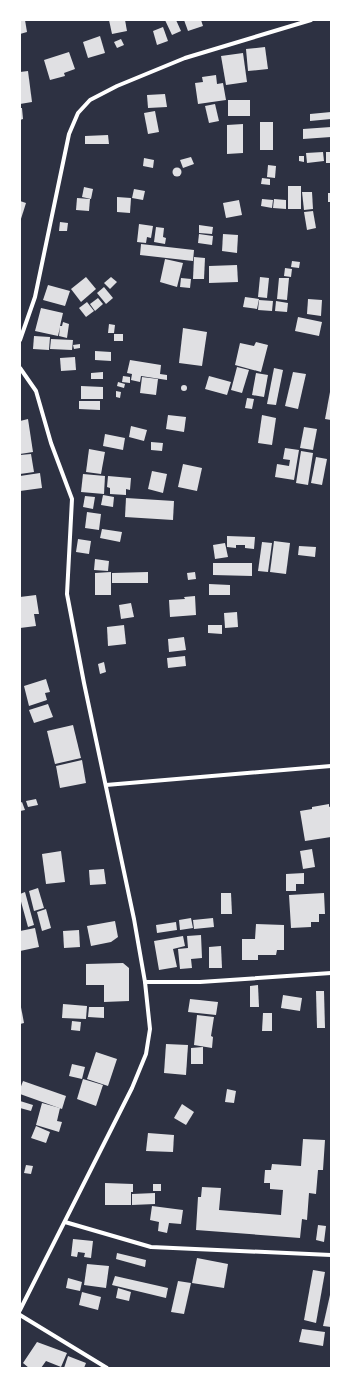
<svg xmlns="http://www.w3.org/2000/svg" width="351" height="1388" font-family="'Asap Condensed',sans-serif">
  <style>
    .building { fill: #e0e0e3 }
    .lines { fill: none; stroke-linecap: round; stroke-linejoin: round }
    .minor { stroke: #fff; stroke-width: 4 }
  </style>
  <rect width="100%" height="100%" fill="#2d3142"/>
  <g class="building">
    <path d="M 20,20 L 25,20 L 27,32 L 20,34 Z"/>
    <path d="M 109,20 L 125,20 L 127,31 L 112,34 Z"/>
    <path d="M 165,20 L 176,20 L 181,31 L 172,35 Z"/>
    <path d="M 184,20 L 201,20 L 203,26 L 188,31 Z"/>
    <path d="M 163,27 L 168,41 L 157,45 L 153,31 Z"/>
    <path d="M 100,36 L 105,53 L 88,58 L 83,42 Z"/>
    <path d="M 121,39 L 124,45 L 117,48 L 114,42 Z"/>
    <path d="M 265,47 L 268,69 L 248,71 L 246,49 Z"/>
    <path d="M 69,52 L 75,69 L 64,73 L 65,76 L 50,80 L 44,60 Z"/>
    <path d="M 243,53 L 247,82 L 226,85 L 221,56 Z"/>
    <path d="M 28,71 L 32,102 L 20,104 L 20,72 Z"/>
    <path d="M 216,75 L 217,84 L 223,83 L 226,100 L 198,104 L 195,83 L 203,82 L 202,77 Z"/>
    <path d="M 165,94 L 167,107 L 148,108 L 147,95 Z"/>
    <rect x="228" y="100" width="22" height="16"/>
    <path d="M 215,104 L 219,121 L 209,123 L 205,106 Z"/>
    <path d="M 20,108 L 22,108 L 23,119 L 20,120 Z"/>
    <path d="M 155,111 L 159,132 L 148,134 L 144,113 Z"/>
    <path d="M 331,112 L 331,119 L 310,121 L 310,114 Z"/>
    <rect x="260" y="122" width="13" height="28"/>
    <path d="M 243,124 L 243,153 L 227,154 L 227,125 Z"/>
    <path d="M 331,127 L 331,137 L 303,139 L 303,129 Z"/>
    <path d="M 108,135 L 109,144 L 85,144 L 85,136 Z"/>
    <path d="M 323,152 L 324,161 L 307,163 L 306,153 Z"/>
    <rect x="326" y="152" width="5" height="11"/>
    <path d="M 299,156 L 304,156 L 304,162 L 299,161 Z"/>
    <path d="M 191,157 L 194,164 L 183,168 L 180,160 Z"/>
    <path d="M 144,158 L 154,160 L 153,168 L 143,166 Z"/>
    <path d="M 268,165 L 276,166 L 275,178 L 267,177 Z"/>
    <circle cx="177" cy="172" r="4.5"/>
    <path d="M 262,178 L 270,179 L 270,185 L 261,184 Z"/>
    <rect x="288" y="186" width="13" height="23"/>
    <path d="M 84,187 L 93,189 L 91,199 L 82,197 Z"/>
    <path d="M 134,189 L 145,191 L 143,200 L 132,198 Z"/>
    <path d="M 302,192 L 312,192 L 313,209 L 304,210 Z"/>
    <rect x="328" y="193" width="3" height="9"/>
    <path d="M 117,197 L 131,198 L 130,213 L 117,212 Z"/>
    <path d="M 77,198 L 90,199 L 89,211 L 76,210 Z"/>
    <path d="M 262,199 L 273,200 L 272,208 L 261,206 Z"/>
    <path d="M 274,199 L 286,200 L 286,209 L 273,208 Z"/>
    <path d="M 239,200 L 242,215 L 226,218 L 223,203 Z"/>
    <path d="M 20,201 L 26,203 L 20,222 Z"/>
    <path d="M 313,211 L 316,228 L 307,230 L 304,212 Z"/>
    <path d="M 60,222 L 68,223 L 67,231 L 59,231 Z"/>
    <path d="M 139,224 L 153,226 L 151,238 L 147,237 L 146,243 L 137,242 Z"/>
    <path d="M 199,225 L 213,227 L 212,234 L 199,233 Z"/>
    <path d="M 156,227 L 164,228 L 163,237 L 166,238 L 165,244 L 154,242 Z"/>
    <path d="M 199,234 L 213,236 L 212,245 L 198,243 Z"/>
    <path d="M 223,234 L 238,235 L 237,253 L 222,251 Z"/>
    <path d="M 141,244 L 194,250 L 193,261 L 140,255 Z"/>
    <path d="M 194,257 L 205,258 L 204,279 L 193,279 Z"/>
    <path d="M 165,259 L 183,263 L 177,287 L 160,282 Z"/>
    <path d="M 292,261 L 300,262 L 299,268 L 291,267 Z"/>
    <path d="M 237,265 L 238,282 L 209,283 L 209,266 Z"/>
    <path d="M 285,268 L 292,269 L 291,277 L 284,276 Z"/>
    <path d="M 86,277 L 96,289 L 81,302 L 71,289 Z"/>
    <path d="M 111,277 L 117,282 L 110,289 L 104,283 Z"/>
    <path d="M 260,277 L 269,278 L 267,298 L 258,297 Z"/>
    <path d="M 181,278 L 191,279 L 190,288 L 180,287 Z"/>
    <path d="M 279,278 L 289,278 L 287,300 L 277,299 Z"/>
    <path d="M 48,285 L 70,291 L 65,306 L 43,300 Z"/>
    <path d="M 104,287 L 113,298 L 106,304 L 97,293 Z"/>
    <path d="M 245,297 L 259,299 L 257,309 L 243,307 Z"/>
    <path d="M 98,298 L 103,304 L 95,311 L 90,304 Z"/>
    <path d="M 308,299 L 322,300 L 321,316 L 307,314 Z"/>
    <path d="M 259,300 L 273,301 L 272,311 L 258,310 Z"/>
    <path d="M 276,301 L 288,303 L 287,312 L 275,311 Z"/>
    <path d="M 87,302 L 94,311 L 86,317 L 79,308 Z"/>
    <path d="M 41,308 L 63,313 L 60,326 L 62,326 L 63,322 L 69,324 L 67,338 L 59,336 L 60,327 L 58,336 L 35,331 Z"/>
    <path d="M 298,317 L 322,322 L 319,336 L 295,331 Z"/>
    <path d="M 109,324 L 115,325 L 114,333 L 108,333 Z"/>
    <path d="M 183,328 L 207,332 L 202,366 L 179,363 Z"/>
    <rect x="114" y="334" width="9" height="7"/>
    <path d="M 34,336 L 50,337 L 49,350 L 33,349 Z"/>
    <path d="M 51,339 L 73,340 L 72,350 L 50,349 Z"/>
    <path d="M 256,342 L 268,345 L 261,372 L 235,365 L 240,343 L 254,346 Z"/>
    <path d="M 80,344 L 80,348 L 74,349 L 73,345 Z"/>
    <path d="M 95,351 L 111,352 L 111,361 L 95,360 Z"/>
    <path d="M 75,357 L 76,370 L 61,371 L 60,358 Z"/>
    <path d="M 130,360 L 161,365 L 160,374 L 167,375 L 167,380 L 141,376 L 140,382 L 131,380 L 132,374 L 127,373 Z"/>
    <path d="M 237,367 L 249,370 L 242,393 L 231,390 Z"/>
    <path d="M 274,368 L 283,370 L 276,405 L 267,404 Z"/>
    <path d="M 103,372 L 103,379 L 91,379 L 91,373 Z"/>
    <path d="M 293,372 L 306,374 L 298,409 L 285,406 Z"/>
    <path d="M 256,373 L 268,375 L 264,397 L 252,395 Z"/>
    <path d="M 123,376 L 130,377 L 130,383 L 122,382 Z"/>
    <path d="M 209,376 L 231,382 L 227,395 L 205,389 Z"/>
    <path d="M 142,377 L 158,379 L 156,395 L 140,393 Z"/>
    <path d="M 118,382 L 125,384 L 124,388 L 117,386 Z"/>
    <circle cx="184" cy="388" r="3"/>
    <path d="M 81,386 L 103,387 L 103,399 L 81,399 Z"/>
    <path d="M 116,391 L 121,392 L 120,398 L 116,397 Z"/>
    <path d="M 330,392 L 331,393 L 331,420 L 325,419 Z"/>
    <path d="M 247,398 L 254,399 L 252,409 L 245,408 Z"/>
    <path d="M 79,401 L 100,401 L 100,410 L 79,409 Z"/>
    <path d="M 168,415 L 186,417 L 184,432 L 166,429 Z"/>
    <path d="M 262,415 L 276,418 L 272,445 L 258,443 Z"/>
    <path d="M 28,419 L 33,452 L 20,454 L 20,421 Z"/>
    <path d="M 131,426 L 147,430 L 144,441 L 129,437 Z"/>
    <path d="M 304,427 L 317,429 L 313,450 L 300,448 Z"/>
    <path d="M 105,434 L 125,438 L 123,450 L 103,446 Z"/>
    <path d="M 151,442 L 163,443 L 162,451 L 151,450 Z"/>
    <path d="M 285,448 L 299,450 L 294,480 L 275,477 L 277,464 L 289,466 L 290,460 L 283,459 Z"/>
    <path d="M 89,449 L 105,452 L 101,474 L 86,472 Z"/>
    <path d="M 301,451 L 313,453 L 308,485 L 296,483 Z"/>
    <path d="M 31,454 L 34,472 L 20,474 L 20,455 Z"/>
    <path d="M 316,457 L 327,459 L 322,485 L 311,483 Z"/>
    <path d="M 183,464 L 202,468 L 197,491 L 178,487 Z"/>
    <path d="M 152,471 L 167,474 L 163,493 L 148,489 Z"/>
    <path d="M 40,473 L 42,488 L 20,491 L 20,476 Z"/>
    <path d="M 83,474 L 105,476 L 104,494 L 81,492 Z"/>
    <path d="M 108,476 L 131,478 L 130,490 L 126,489 L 126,495 L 110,494 L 110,488 L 107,487 Z"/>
    <path d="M 103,495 L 114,497 L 113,507 L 101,505 Z"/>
    <path d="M 85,496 L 95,497 L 93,509 L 83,507 Z"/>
    <path d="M 126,498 L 174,501 L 173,520 L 125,517 Z"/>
    <path d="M 87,512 L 101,514 L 99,530 L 85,528 Z"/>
    <path d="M 102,529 L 122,532 L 120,542 L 100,538 Z"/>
    <path d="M 227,536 L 255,537 L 254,549 L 245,548 L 245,545 L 236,545 L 236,548 L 227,547 Z"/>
    <path d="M 78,539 L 91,541 L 89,554 L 76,552 Z"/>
    <path d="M 274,541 L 290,543 L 286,574 L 270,572 Z"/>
    <path d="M 262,542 L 272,543 L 268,572 L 258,571 Z"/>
    <path d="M 225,543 L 228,557 L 215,559 L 213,545 Z"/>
    <path d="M 299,546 L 316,547 L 315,557 L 298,555 Z"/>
    <path d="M 95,559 L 109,561 L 108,571 L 94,570 Z"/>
    <path d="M 213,563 L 252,563 L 252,576 L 213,575 Z"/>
    <path d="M 111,572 L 111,595 L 95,595 L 95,573 Z"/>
    <path d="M 148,572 L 148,583 L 112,583 L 112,573 Z"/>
    <path d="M 195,572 L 196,579 L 188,580 L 187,573 Z"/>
    <path d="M 209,584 L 230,585 L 230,595 L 209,595 Z"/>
    <path d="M 36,595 L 39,614 L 34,614 L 36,626 L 20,628 L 20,597 Z"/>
    <path d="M 195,596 L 196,615 L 170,617 L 169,600 L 185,599 L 184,597 Z"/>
    <path d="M 131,603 L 134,617 L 121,619 L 119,605 Z"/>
    <path d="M 237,612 L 238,627 L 225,628 L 224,613 Z"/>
    <path d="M 124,625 L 126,644 L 108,646 L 107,627 Z"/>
    <path d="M 208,625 L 222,625 L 222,634 L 208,633 Z"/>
    <path d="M 184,637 L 186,650 L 169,652 L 168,639 Z"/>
    <path d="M 185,656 L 186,666 L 168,668 L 167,658 Z"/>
    <path d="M 104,662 L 106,672 L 100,674 L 98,664 Z"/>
    <path d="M 46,679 L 50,692 L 45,693 L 47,700 L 29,706 L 24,686 Z"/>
    <path d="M 48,704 L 53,717 L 34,723 L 29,710 Z"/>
    <path d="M 73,725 L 81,758 L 55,764 L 47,731 Z"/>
    <path d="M 82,760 L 86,783 L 60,788 L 56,766 Z"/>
    <path d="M 36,799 L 38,805 L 28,807 L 26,801 Z"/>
    <path d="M 22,802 L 25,810 L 20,811 L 20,803 Z"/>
    <path d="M 329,804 L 329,807 L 331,806 L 331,837 L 305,841 L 300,811 L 312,809 L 312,807 Z"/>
    <path d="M 312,849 L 315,867 L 303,869 L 300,851 Z"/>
    <path d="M 61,851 L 65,882 L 46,884 L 42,854 Z"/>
    <path d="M 104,869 L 106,884 L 90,885 L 89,870 Z"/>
    <path d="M 304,873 L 304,884 L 296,884 L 296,891 L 286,891 L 286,874 Z"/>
    <path d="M 38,888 L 44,908 L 34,911 L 29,891 Z"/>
    <path d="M 25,892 L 34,925 L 28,927 L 20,898 L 20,894 Z"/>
    <path d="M 221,893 L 231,893 L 232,914 L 221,914 Z"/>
    <path d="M 324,893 L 325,914 L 319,914 L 319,922 L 311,922 L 311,927 L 291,928 L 289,895 Z"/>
    <path d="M 46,909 L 51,928 L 42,931 L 37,912 Z"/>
    <path d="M 191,918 L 193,928 L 180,930 L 179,920 Z"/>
    <path d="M 213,918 L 214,927 L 194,929 L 193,920 Z"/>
    <path d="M 115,921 L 118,937 L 111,942 L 91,946 L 87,926 Z"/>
    <path d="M 176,922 L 177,930 L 157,933 L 156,925 Z"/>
    <path d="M 256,924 L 284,925 L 284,950 L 277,950 L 276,955 L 258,955 L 258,960 L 242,960 L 242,939 L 255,939 Z"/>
    <path d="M 35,928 L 39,947 L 20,951 L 20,931 Z"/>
    <path d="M 79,930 L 80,947 L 64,948 L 63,931 Z"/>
    <path d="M 201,935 L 202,958 L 191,959 L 192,968 L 180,969 L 178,949 L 188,948 L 187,936 Z"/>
    <path d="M 183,936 L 185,946 L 173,949 L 177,967 L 159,970 L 154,941 Z"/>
    <path d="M 221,946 L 222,968 L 209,968 L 209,947 Z"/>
    <path d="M 123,963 L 129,968 L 129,1001 L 104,1002 L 104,985 L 86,985 L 86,964 Z"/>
    <path d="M 258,985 L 259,1007 L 250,1007 L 250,986 Z"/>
    <path d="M 316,991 L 324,991 L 325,1028 L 317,1028 Z"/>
    <path d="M 283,995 L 302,998 L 300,1011 L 281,1008 Z"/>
    <path d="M 190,999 L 218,1002 L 216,1015 L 188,1012 Z"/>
    <path d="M 20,1002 L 24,1023 L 20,1024 Z"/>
    <path d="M 63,1004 L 87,1006 L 86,1019 L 62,1018 Z"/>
    <path d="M 89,1007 L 104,1007 L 104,1018 L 88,1017 Z"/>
    <path d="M 263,1013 L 272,1013 L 272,1031 L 262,1031 Z"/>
    <path d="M 197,1015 L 214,1017 L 211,1036 L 213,1037 L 212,1048 L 194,1045 Z"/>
    <path d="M 72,1021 L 81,1022 L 80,1031 L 71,1030 Z"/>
    <path d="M 166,1044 L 188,1045 L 186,1075 L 164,1073 Z"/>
    <path d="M 203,1047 L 203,1064 L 191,1064 L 191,1048 Z"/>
    <path d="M 96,1052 L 117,1059 L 108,1086 L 87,1079 Z"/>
    <path d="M 72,1064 L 85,1067 L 82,1079 L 69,1076 Z"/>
    <path d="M 83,1079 L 103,1085 L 96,1106 L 77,1099 Z"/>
    <path d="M 23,1081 L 66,1096 L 62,1109 L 20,1094 L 20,1089 Z"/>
    <path d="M 227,1089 L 236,1091 L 234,1103 L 225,1102 Z"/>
    <path d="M 20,1101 L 33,1105 L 31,1111 L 20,1108 Z"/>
    <path d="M 42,1103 L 60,1108 L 57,1121 L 62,1122 L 59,1132 L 36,1125 Z"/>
    <path d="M 182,1104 L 194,1112 L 186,1125 L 174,1118 Z"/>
    <path d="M 36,1126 L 50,1132 L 46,1143 L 31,1138 Z"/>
    <path d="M 148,1133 L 174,1135 L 173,1152 L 146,1151 Z"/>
    <path d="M 303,1139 L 325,1140 L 323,1170 L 318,1170 L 316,1194 L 309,1193 L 307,1220 L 302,1219 L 300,1238 L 196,1230 L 198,1197 L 201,1197 L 202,1187 L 221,1188 L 219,1210 L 281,1215 L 283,1190 L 270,1189 L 270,1183 L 264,1183 L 265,1170 L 271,1170 L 272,1164 L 301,1166 Z"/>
    <path d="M 26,1165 L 33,1166 L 31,1174 L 24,1173 Z"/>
    <path d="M 105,1183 L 133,1184 L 133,1192 L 131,1192 L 131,1205 L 105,1205 Z"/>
    <rect x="153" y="1184" width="8" height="7"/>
    <path d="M 155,1193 L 155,1204 L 132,1205 L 132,1194 Z"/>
    <path d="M 152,1206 L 183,1210 L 181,1224 L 169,1223 L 167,1233 L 158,1231 L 159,1222 L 150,1220 Z"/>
    <path d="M 318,1225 L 326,1226 L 324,1242 L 316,1240 Z"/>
    <path d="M 73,1239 L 93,1241 L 91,1258 L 84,1257 L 85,1253 L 78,1252 L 77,1257 L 71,1256 Z"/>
    <path d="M 117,1253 L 146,1260 L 145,1267 L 116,1259 Z"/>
    <path d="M 197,1258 L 228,1264 L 224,1288 L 192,1283 Z"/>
    <path d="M 87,1264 L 109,1266 L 106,1288 L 84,1285 Z"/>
    <path d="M 313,1270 L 325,1272 L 316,1323 L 304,1320 Z"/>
    <path d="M 115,1276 L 168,1288 L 166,1298 L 112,1285 Z"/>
    <path d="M 68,1278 L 82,1282 L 80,1291 L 66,1288 Z"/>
    <path d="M 178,1281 L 191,1283 L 184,1314 L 171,1312 Z"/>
    <path d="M 118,1288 L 131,1292 L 129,1301 L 116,1298 Z"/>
    <path d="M 82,1292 L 101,1297 L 98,1310 L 79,1305 Z"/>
    <path d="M 330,1295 L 331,1295 L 331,1327 L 323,1326 Z"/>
    <path d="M 302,1329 L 325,1332 L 323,1346 L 299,1342 Z"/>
    <path d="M 37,1342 L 67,1353 L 61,1367 L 46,1361 L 41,1368 L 29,1368 L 23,1363 Z"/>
    <path d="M 68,1356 L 86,1363 L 84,1368 L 64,1368 Z"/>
  </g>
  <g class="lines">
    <g class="minor">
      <path d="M 20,340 L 35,297 L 69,134 L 78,113 L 90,100 L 117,86 L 185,58 L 311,20"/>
      <path d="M 20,368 L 36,391 L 51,443 L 72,499 L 67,594 L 84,683 L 134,919 L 145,982 L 150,1029 L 146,1054 L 132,1088 L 20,1310"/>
      <path d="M 106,785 L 331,766"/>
      <path d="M 145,982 L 200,982 L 331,973"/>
      <path d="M 65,1222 L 151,1247 L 331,1255"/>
      <path d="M 20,1315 L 107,1368"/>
    </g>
  </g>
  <rect width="351" height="1388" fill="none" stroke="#ffffff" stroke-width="42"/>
</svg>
